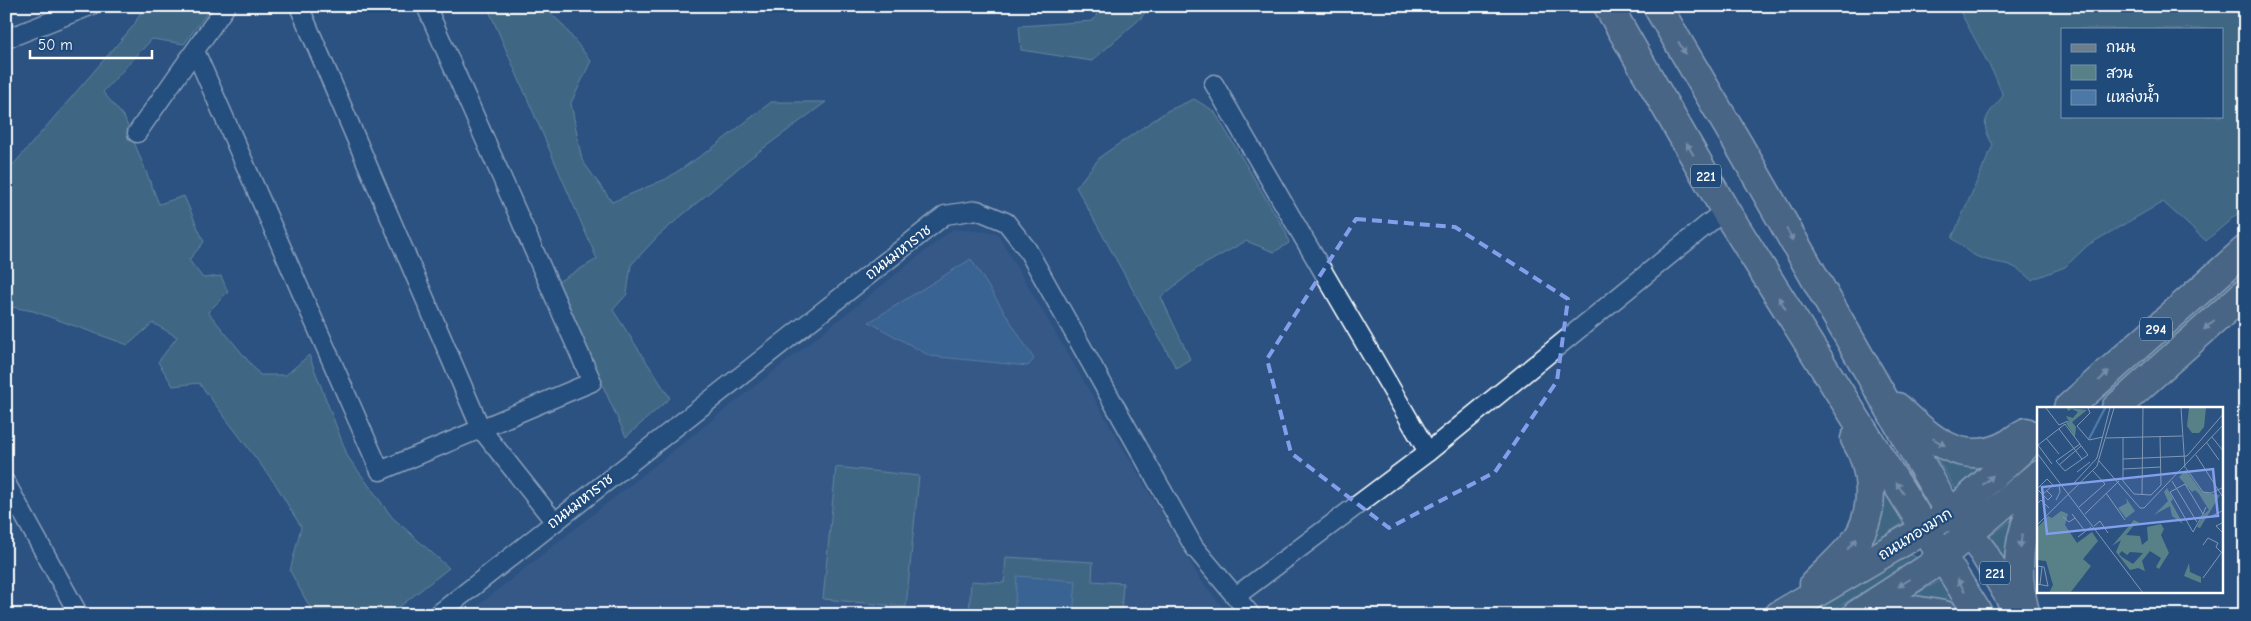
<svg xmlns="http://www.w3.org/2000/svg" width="2251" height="621" font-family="'Comic Neue','Playpen Sans Thai',sans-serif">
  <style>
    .built { fill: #3f5f8e }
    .green { fill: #588187; stroke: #acc0c3; fill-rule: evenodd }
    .water { fill: #4b78a7; stroke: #93aeca }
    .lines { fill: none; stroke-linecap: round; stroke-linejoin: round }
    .street-casing { stroke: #fff; stroke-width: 21 }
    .primary-casing { stroke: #fff; stroke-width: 31 }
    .street { stroke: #1f4a7a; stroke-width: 18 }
    .primary { stroke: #6c7d8b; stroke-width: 28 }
    .oneway { fill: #ccd2d6 }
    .marked { fill: none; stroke: #839eea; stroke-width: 4; stroke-dasharray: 10 6; stroke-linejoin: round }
    .labels { text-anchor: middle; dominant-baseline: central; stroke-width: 4.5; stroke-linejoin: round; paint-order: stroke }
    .shield { fill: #1f4a7a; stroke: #bcc9d7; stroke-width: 1 }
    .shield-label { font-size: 14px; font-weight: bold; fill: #fff }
    .street-label { font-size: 15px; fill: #fff; stroke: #1f4a7a }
    .inset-river { fill: none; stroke: #4b78a7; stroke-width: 2.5 }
    .inset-road { fill: none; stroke: #8097b4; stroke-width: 1 }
    .view { fill: #839eea; fill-opacity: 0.15; stroke: #839eea; stroke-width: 2.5 }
    .inset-edge { fill: none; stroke: #fff; stroke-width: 2.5 }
  </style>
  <rect width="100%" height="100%" fill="#2c5282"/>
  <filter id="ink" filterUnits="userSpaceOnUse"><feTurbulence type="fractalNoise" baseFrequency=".02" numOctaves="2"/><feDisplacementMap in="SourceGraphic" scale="10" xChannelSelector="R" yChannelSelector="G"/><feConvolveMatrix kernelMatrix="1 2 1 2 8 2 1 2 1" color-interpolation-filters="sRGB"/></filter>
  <g filter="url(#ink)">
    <path class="built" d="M 953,229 L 997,233 L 1200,579 L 1229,615 L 466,615 Z"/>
    <g class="green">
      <path d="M 144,6 L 212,6 L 184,44 L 152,39 L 103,92 L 124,117 L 159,204 L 184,196 L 204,242 L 189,260 L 203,278 L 221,276 L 228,292 L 208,312 L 260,375 L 286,375 L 309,355 L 348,457 L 392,517 L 449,568 L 389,615 L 314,615 L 290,571 L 301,527 L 276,485 L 199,383 L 173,386 L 158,362 L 177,337 L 153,323 L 128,345 L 33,311 L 6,306 L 6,173 L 134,25 Z"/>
      <path d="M 487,6 L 543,6 L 561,23 L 591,61 L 571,103 L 582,160 L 612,202 L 666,179 L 711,149 L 771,102 L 826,102 L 749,159 L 659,235 L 631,265 L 627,294 L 613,310 L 670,398 L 626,437 L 556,283 L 597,259 Z"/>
      <path d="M 1101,6 L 1150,6 L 1141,18 L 1092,61 L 1021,50 L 1019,26 L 1093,21 Z"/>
      <path d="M 1957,6 L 2245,6 L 2245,207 L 2206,241 L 2163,202 L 2088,245 L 2065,267 L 2031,280 C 2008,258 2003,267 1978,257 C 1969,254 1960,244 1952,238 L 1993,145 C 1978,120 1987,116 2003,96 L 1995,76 ZM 2062,29 L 2222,29 L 2222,116 L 2062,116 Z"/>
      <path d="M 1194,99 L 1214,111 L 1286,232 L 1289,243 L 1274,252 L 1246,241 L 1196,269 L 1161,297 L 1190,359 L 1176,368 L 1076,187 L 1101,156 L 1167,111 Z"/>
      <path d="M 2245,265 L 2245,279 L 2200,320 L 2090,408 L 2083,408 Z"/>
      <path d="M 1932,451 L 1992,461 L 1957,491 Z"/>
      <path d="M 836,467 L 919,476 L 906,607 L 823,599 Z"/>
      <path d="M 1882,480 L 1908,520 L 1866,547 Z"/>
      <path d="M 2018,515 L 2010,583 L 1985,540 Z"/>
      <path d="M 1909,554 L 1916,557 L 1914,561 L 1825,615 L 1802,615 Z"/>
      <path d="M 1006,557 L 1093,562 L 1092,581 L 1123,583 L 1121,615 L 969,615 L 971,581 L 1004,583 Z"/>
      <path d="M 1941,580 L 1963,615 L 1951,605 L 1909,598 Z"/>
    </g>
    <g class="water">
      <path d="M 971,259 L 1034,359 L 1028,366 L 930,356 L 869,322 Z"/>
      <path d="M 1017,576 L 1076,581 L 1073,615 L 1014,615 Z"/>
    </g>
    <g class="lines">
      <defs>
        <g id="street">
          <path d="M 299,6 L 481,429 L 554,521"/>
          <path d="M 6,39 L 90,6"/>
          <path d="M 195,51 L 380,471 L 592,382 L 426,6"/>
          <path d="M 1214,84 L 1428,452"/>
          <path d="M 137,133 L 226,6"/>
          <path d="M 6,483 L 79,615"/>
          <path d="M 1236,596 L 1428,452 L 1725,210"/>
          <path d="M 437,615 L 945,215 L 977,210 L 1006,222 L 1027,249 L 1194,547 L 1251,615"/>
        </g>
        <g id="primary">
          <path d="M 1608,6 L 1725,210 L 1979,615"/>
          <path d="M 1657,6 L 1740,147 L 1940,497 L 1983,552 L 2020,615"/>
          <path d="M 1897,407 C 1927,435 1958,467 2003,447 C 2011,443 2018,436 2026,432"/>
          <path d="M 2068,408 L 2245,250"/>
          <path d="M 2116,408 L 2245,293"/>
          <path d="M 1814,584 C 1828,570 1845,555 1857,539 C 1876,510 1873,467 1855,439"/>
          <path d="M 2025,612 C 2016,578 2016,546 2030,513 C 2032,507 2034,501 2038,496"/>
          <path d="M 1779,615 L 1952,513 L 2038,435"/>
          <path d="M 1856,615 L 1928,568 L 2038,475"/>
          <path d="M 1892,615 L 1908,609 L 1944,615"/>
        </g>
      </defs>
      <use href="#street" class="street-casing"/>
      <use href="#primary" class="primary-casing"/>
      <use href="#street" class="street"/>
      <use href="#primary" class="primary"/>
    </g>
    <defs><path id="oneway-solid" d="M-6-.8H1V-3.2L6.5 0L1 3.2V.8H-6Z" transform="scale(1.25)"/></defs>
    <g class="oneway">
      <use href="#oneway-solid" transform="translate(1682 48) rotate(60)"/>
      <use href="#oneway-solid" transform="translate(1690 149) rotate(-120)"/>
      <use href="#oneway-solid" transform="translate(1790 235) rotate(60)"/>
      <use href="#oneway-solid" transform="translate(1782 303) rotate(-121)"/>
      <use href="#oneway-solid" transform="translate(2209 325) rotate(138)"/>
      <use href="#oneway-solid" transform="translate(2104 376) rotate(-42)"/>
      <use href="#oneway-solid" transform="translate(1939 442) rotate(30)"/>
      <use href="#oneway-solid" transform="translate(1988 480) rotate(-42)"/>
      <use href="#oneway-solid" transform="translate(1900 488) rotate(-123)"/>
      <use href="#oneway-solid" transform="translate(2021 541) rotate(97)"/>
      <use href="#oneway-solid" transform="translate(1852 544) rotate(-49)"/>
      <use href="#oneway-solid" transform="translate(1904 583) rotate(147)"/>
      <use href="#oneway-solid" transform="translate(1961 585) rotate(-121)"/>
    </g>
  </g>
  <path d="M0 0H2251V621H0ZM 1356,219 L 1455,227 L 1568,299 L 1557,381 L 1495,472 L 1389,528 L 1291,453 L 1267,359 Z" fill="#2c5282" fill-opacity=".55" fill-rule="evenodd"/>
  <path class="marked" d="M 1356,219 L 1455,227 L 1568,299 L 1557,381 L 1495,472 L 1389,528 L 1291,453 L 1267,359 Z"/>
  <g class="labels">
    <g class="shield">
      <rect x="1691" y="164.5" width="30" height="23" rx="4"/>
      <rect x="2140" y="317.5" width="32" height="23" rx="4"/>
      <rect x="1980" y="561.5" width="30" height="23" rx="4"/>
    </g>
    <g class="shield-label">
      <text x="1706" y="176">221</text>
      <text x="2156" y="329">294</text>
      <text x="1995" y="573">221</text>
    </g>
    <g class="street-label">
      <text transform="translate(898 252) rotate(-38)">ถนนมหาราช</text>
      <text transform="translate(580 501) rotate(-38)">ถนนมหาราช</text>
      <text transform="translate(1915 534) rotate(-32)">ถนนทองมาก</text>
    </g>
  </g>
  <g transform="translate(2037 407)">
    <rect width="186" height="186" fill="#2c5282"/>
    <path d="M 30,1 L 50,3 L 35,15 L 39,20 L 38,30 L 29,16 L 32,14 L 29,9 L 36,11 L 41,5 L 35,2 L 31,4 ZM 152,1 L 169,1 L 167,20 L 162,26 L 155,26 L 150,19 ZM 149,63 L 165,85 L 183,88 L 163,121 L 160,120 L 166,108 L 172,103 L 162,87 L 158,83 L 155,85 L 142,70 ZM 130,81 L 136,92 L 134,95 L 146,117 L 135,109 L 133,99 L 117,108 L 131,94 L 127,85 ZM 89,91 L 98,104 L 89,111 L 81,101 L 90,96 ZM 24,104 L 31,107 L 28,118 L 40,136 L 55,125 L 61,134 L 46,152 L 54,159 L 33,186 L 12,186 L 16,178 L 9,154 L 0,153 L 0,121 L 11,109 L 15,111 ZM 97,113 L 103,116 L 98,117 L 89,128 L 103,129 L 105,138 L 111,133 L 110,120 L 124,117 L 127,122 L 124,128 L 132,146 L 122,162 L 119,160 L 124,151 L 113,144 L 105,154 L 108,164 L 101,161 L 93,163 L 79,145 L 84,133 L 75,139 ZM 85,144 L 90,148 L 93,145 L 106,146 L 96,157 L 85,150 L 82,147 ZM 152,156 L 153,165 L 164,170 L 164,176 L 147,169 Z" fill="#588187" fill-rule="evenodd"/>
    <path class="inset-river" d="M 52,32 L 68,1"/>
    <path class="inset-road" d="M 9,1 L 22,18 L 31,14M 51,1 L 53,6 L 40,19 L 52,33 L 66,30M 144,1 L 148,61M 22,22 L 45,52M 86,30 L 86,74 L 97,87 L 114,88 L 124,78 L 123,30M 175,30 L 187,45M 9,31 L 22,47M 69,31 L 145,29M 170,36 L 182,53M 0,46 L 106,186M 159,48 L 187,92M 86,52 L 150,49 L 187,6M 19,54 L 43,37M 62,54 L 103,101 L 107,101 L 187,17M 15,57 L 1,38 L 28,17 L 51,48 L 28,64 L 19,54M 22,58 L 44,39M 149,61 L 166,85 L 174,86 L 187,80M 86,62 L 124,60M 40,65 L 53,55M 135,74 L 160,115M 37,76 L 60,51 L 73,1M 0,82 L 10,72 L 16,78 L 5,88M 0,82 L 11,93 L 15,89 L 10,84M 69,86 L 88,113M 105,87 L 106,1M 19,93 L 23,85 L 22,78M 0,97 L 4,93 L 12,101M 42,100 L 68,77 L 56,64M 35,107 L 48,124M 48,107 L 82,74M 166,107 L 148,77 L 133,85 L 156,125 L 166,107 L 169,100M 26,110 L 32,115 L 38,111M 173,110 L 187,103M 187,115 L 179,119 L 187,127M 0,118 L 60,59 L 77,1M 57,119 L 63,114 L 71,126M 41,130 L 54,120M 166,138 L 171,131 L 181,136 L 179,140 L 184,145M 0,159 L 7,160 L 11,179 L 0,177M 166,171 L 187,142M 3,177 L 5,160"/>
    <path class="view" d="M 176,62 L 181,109 L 10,127 L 5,80 Z"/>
    <rect width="186" height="186" class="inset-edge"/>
  </g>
  <rect width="2251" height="621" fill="none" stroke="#1f4a7a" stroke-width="25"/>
  <rect x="12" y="12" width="2226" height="596" fill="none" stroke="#fff" stroke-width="2" filter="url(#ink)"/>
  <rect x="2061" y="28" width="162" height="90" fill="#1f4a7a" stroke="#7992af"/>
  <rect x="2071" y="44" width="25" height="8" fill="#6c7d8b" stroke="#7992af"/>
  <text x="2106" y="52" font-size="15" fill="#ffffff">ถนน</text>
  <rect x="2071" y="65" width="25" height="15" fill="#588187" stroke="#7992af"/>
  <text x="2106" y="78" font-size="15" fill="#ffffff">สวน</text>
  <rect x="2071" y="90" width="25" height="15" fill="#4b78a7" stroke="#7992af"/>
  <text x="2106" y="102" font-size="15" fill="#ffffff">แหล่งน้ำ</text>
  <path d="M30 50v8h122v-8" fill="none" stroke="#ffffff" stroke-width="2.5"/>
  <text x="38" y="50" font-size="15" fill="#ffffff" stroke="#1f4a7a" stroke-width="4" paint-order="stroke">50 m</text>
</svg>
